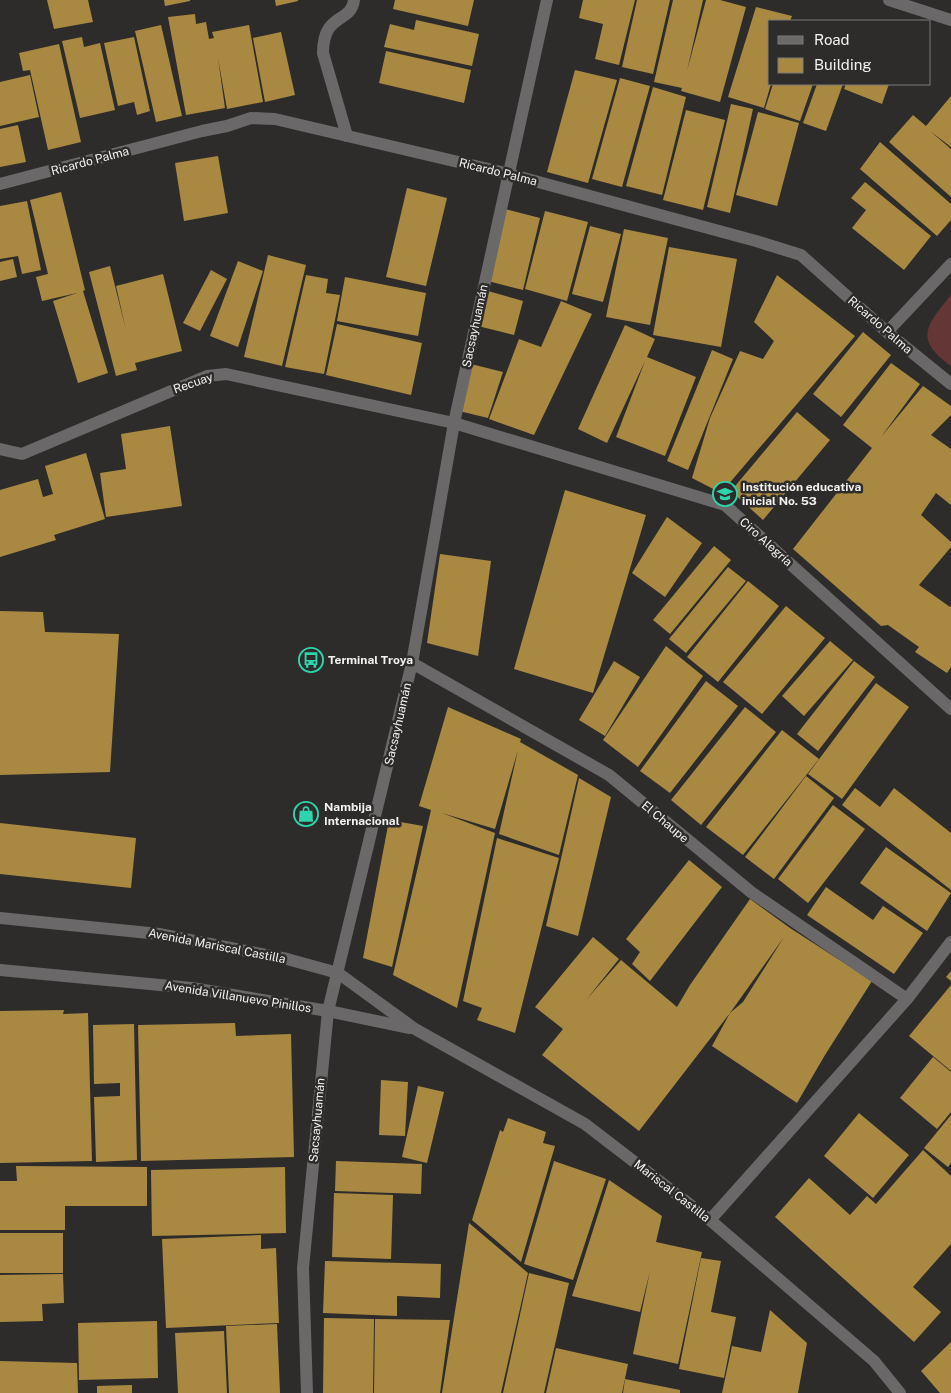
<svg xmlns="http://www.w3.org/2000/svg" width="951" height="1393" font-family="'Public Sans',sans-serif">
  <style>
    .green { fill: #643635 }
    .building { fill: #a98942 }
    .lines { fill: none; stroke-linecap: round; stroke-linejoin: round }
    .minor { stroke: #6a6868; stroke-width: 12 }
    .tertiary { stroke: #6a6868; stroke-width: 12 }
    .labels { text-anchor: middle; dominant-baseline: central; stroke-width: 5; stroke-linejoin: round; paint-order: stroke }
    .street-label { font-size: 12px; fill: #f2f1ef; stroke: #2e2c2a }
    .poi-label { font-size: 12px; font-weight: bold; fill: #f2f1ef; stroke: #2e2c2a; text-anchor: start }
  </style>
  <rect width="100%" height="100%" fill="#2e2c2a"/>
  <path class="green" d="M 951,295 L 951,366 C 914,339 926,326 951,295 Z"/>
  <g class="building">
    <path d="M 47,0 L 88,0 L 93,22 L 54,29 Z"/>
    <path d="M 164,0 L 190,0 L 190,1 L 165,6 Z"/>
    <path d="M 275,0 L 298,0 L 298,1 L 276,6 Z"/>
    <path d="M 395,0 L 474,0 L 468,26 L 393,9 Z"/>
    <path d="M 583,0 L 635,0 L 619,65 L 595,59 L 603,24 L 579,18 Z"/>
    <path d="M 637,0 L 670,0 L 653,74 L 622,67 Z"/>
    <path d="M 673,0 L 703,0 L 687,71 L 706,0 L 720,0 L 746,7 L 720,102 L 681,91 L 682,88 L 654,82 Z"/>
    <path d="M 756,7 L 792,16 L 790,21 L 770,21 L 770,84 L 771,84 L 764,108 L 728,97 Z"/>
    <path d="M 195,14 L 196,24 L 206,22 L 209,39 L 214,38 L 212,32 L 249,25 L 263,102 L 227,109 L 218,58 L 225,108 L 186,115 L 168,17 Z"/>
    <path d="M 416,20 L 479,34 L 472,66 L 384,47 L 390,24 L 414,30 Z"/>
    <path d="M 161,25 L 182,116 L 156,122 L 135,31 Z"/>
    <path d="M 281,32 L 295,95 L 265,102 L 253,38 Z"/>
    <path d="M 82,37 L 84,47 L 100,43 L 115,110 L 80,118 L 62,41 Z"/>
    <path d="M 134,37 L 150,111 L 137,115 L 134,102 L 118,106 L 104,43 Z"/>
    <path d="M 59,44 L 81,142 L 48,150 L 30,70 L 23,71 L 19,53 Z"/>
    <path d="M 386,51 L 471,70 L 464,103 L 379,83 Z"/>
    <path d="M 575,70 L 617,80 L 588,183 L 547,172 Z"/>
    <path d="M 30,75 L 39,117 L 0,126 L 0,82 Z"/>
    <path d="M 620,78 L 650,86 L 622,187 L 592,179 Z"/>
    <path d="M 773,84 L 813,84 L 800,121 L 765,109 Z"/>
    <path d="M 817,84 L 843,84 L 826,131 L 803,123 Z"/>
    <path d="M 846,84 L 889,84 L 882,104 L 844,89 Z"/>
    <path d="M 653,87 L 686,97 L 662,195 L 626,186 Z"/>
    <path d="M 951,96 L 951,147 L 930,131 L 951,149 L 951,197 L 889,142 L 913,115 L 926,126 Z"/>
    <path d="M 731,104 L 753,109 L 730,213 L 707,207 Z"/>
    <path d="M 686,110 L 725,120 L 703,210 L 663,200 Z"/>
    <path d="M 758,112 L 799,123 L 777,206 L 736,195 Z"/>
    <path d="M 18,125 L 26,162 L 0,167 L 0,129 Z"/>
    <path d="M 880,142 L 951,204 L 951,220 L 937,236 L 860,169 Z"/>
    <path d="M 218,156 L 228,213 L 184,221 L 175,163 Z"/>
    <path d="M 865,182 L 931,236 L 904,270 L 852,228 L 866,210 L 851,198 Z"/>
    <path d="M 407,188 L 447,198 L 426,286 L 386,277 Z"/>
    <path d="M 61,192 L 85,290 L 83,291 L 108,373 L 78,383 L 53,301 L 77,293 L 42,301 L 36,277 L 48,274 L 30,200 Z"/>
    <path d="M 27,201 L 41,270 L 22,274 L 18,256 L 0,259 L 0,206 Z"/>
    <path d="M 505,209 L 540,218 L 523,290 L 488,281 Z"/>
    <path d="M 545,211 L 588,222 L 567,301 L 525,289 Z"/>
    <path d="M 590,226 L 621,234 L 603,302 L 572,294 Z"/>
    <path d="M 624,229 L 668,238 L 650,325 L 606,317 Z"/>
    <path d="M 669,247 L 737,259 L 721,347 L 653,335 Z"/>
    <path d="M 268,255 L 306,265 L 282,366 L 244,357 Z"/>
    <path d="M 13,259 L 17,277 L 0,281 L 0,262 Z"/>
    <path d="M 238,261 L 263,271 L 238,347 L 210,336 Z"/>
    <path d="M 110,266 L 126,330 L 116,286 L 163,274 L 182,351 L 135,363 L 137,370 L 116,376 L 89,272 Z"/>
    <path d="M 211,270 L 227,279 L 200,331 L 183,323 Z"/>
    <path d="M 306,275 L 328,279 L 326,293 L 340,295 L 324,374 L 285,367 Z"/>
    <path d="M 777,275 L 855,336 L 721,493 L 692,478 L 710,418 L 740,351 L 763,359 L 774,341 L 754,322 Z"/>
    <path d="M 345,277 L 426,293 L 418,336 L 337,321 Z"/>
    <path d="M 488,291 L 523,301 L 514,335 L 478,326 Z"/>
    <path d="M 561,301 L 592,314 L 534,435 L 489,419 L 519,339 L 541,347 Z"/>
    <path d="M 337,324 L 422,343 L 411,395 L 326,375 Z"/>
    <path d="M 625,325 L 655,339 L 647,357 L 696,377 L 665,456 L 616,437 L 645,361 L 607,443 L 578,429 Z"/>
    <path d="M 863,332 L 891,355 L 841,417 L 813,394 Z"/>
    <path d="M 712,350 L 733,359 L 688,470 L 667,461 Z"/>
    <path d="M 891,363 L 920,384 L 881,437 L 923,386 L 951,406 L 951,415 L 931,435 L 951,449 L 951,505 L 936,493 L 921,515 L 951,542 L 951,547 L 919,585 L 950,607 L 951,605 L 951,667 L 947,673 L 915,652 L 919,647 L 888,625 L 881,626 L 793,549 L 872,448 L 843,425 Z"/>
    <path d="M 471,364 L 503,372 L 488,418 L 459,411 Z"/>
    <path d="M 797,412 L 830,440 L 763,520 L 731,491 Z"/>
    <path d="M 170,426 L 182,506 L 106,517 L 100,473 L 126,469 L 121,434 Z"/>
    <path d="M 86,453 L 105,519 L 54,535 L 56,540 L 0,557 L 0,490 L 38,479 L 43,497 L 53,494 L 45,466 Z"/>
    <path d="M 565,490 L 646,515 L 593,693 L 514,669 Z"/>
    <path d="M 667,517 L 702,543 L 665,597 L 632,573 Z"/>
    <path d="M 714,546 L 731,560 L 670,634 L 653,620 Z"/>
    <path d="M 440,554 L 491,561 L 478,656 L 427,643 Z"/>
    <path d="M 728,567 L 746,581 L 686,653 L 669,639 Z"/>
    <path d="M 748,581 L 779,606 L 718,682 L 687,657 Z"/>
    <path d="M 786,606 L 825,638 L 762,714 L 723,682 Z"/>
    <path d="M 0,611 L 43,612 L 45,632 L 119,634 L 110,772 L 0,775 Z"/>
    <path d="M 830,641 L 853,660 L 804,716 L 782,696 Z"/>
    <path d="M 666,646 L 703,676 L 638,767 L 603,740 Z"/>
    <path d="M 614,661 L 640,677 L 605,736 L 579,720 Z"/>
    <path d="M 854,661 L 875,677 L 818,751 L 797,734 Z"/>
    <path d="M 706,681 L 738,706 L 670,793 L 640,771 Z"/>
    <path d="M 876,683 L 909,707 L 842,799 L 808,774 Z"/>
    <path d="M 448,707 L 521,739 L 520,742 L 578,775 L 559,855 L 499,834 L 518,750 L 495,829 L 442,813 L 495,833 L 457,1008 L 393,975 L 431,810 L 419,806 Z"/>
    <path d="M 745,707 L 776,732 L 701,825 L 671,800 Z"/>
    <path d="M 782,730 L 819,759 L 743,855 L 706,827 Z"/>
    <path d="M 806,776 L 834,798 L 774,879 L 745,857 Z"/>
    <path d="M 579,778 L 611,797 L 578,936 L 546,926 Z"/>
    <path d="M 855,788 L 880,807 L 894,788 L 951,833 L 951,890 L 842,805 Z"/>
    <path d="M 833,805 L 865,829 L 808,903 L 778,879 Z"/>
    <path d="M 389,820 L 423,826 L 392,967 L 363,958 Z"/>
    <path d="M 0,823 L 136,838 L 131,888 L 0,874 Z"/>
    <path d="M 497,838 L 559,858 L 515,1033 L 477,1020 L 482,1008 L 463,1001 Z"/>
    <path d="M 886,847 L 951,893 L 927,931 L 860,883 Z"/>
    <path d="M 689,860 L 722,887 L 650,981 L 632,964 L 640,952 L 626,939 Z"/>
    <path d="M 826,887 L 873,920 L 883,906 L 923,933 L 894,974 L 807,915 Z"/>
    <path d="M 750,899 L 790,928 L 872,981 L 825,1055 L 797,1103 L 712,1046 L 730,1013 L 743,1002 L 784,937 L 730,1013 L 639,1131 L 542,1055 L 563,1029 L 535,1007 L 593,937 L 619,959 L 586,1000 L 621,960 L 677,1007 L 690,985 Z"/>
    <path d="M 951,971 L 951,981 L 946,977 Z"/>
    <path d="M 951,985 L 951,1071 L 909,1036 Z"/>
    <path d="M 64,1010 L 63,1014 L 88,1013 L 92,1161 L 0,1163 L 0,1011 Z"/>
    <path d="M 235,1023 L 236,1036 L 291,1034 L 294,1157 L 141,1161 L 138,1025 Z"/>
    <path d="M 134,1024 L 137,1160 L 96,1162 L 94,1097 L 120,1096 L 120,1083 L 94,1084 L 93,1025 Z"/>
    <path d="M 933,1057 L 951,1072 L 951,1112 L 937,1129 L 900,1098 Z"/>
    <path d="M 381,1080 L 408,1082 L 405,1136 L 379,1135 Z"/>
    <path d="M 418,1086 L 444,1092 L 427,1163 L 402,1157 Z"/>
    <path d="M 859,1113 L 909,1155 L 873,1198 L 824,1156 Z"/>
    <path d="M 951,1115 L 951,1163 L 948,1167 L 924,1148 Z"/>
    <path d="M 508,1118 L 546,1132 L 543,1143 L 555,1146 L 521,1262 L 472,1220 L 500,1130 L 503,1132 Z"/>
    <path d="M 923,1150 L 951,1176 L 951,1244 L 913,1287 L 941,1312 L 914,1342 L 775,1217 L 809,1178 L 850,1215 L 867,1196 L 876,1204 Z"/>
    <path d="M 336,1161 L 422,1164 L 421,1194 L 335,1191 Z"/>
    <path d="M 554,1161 L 606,1179 L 573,1280 L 524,1264 Z"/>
    <path d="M 16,1166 L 147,1167 L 147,1206 L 65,1206 L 65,1230 L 0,1230 L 0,1181 L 17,1181 Z"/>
    <path d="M 285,1167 L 286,1233 L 152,1236 L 151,1170 Z"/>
    <path d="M 609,1180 L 662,1216 L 656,1242 L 702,1252 L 678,1364 L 633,1354 L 650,1271 L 640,1312 L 572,1296 Z"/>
    <path d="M 334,1193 L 393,1195 L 391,1259 L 332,1257 Z"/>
    <path d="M 469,1223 L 528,1273 L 501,1393 L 442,1393 Z"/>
    <rect x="0" y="1233" width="63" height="40"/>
    <path d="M 261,1235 L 261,1249 L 276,1248 L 279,1323 L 166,1328 L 162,1239 Z"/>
    <path d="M 701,1258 L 721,1261 L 711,1312 L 736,1317 L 724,1378 L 679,1369 Z"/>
    <path d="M 325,1261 L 441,1264 L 440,1298 L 397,1296 L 397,1316 L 323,1313 Z"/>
    <path d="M 529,1273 L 569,1283 L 544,1393 L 503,1393 Z"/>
    <path d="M 63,1274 L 64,1303 L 42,1304 L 43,1321 L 0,1322 L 0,1275 Z"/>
    <path d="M 770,1310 L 807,1343 L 798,1393 L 722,1393 L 732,1346 L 761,1352 Z"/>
    <path d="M 324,1318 L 374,1319 L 373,1393 L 323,1393 Z"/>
    <path d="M 375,1319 L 450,1320 L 440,1393 L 374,1393 Z"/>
    <path d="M 157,1321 L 158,1378 L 79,1380 L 78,1323 Z"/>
    <path d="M 277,1324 L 280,1393 L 229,1393 L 226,1326 Z"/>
    <path d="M 224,1331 L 227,1393 L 178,1393 L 175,1333 Z"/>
    <path d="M 951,1342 L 951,1393 L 940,1393 L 921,1371 Z"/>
    <path d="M 556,1348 L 628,1364 L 622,1393 L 546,1393 Z"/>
    <path d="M 0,1361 L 77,1363 L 78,1393 L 0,1393 Z"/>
    <path d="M 625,1379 L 680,1390 L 680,1393 L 623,1393 Z"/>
    <path d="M 132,1385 L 132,1393 L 97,1393 L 97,1386 Z"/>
  </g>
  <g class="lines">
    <g class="minor">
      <path d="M 889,0 L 951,20"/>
      <path d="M 347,136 L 323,53 C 323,12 351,24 354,0"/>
      <path d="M 0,184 L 202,131 L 227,126 L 251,118 L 275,119 L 509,174 L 756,241 L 801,255 L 887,332 L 951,384"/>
      <path d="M 887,332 L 951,264"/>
      <path d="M 0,449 L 22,454 L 207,376 L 226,374 L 454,423 L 725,505 L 951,709"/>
      <path d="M 412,663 L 609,775 L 751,892 L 907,999"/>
      <path d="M 307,1393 L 303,1268 L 328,1011 L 412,663 L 454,423 L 547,0"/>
    </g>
    <g class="tertiary">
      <path d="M 0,918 L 159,934 L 287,959 L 338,973 L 415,1029 L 585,1124 L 710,1220 L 874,1361 L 900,1393"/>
      <path d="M 0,970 L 192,988 L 328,1011 L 410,1028"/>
      <path d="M 710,1220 L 907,999 L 951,942"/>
    </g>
  </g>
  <defs>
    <symbol id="school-ring" viewBox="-11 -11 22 22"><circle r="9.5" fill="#2e2c2a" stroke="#2ed4ab" stroke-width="1.5"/><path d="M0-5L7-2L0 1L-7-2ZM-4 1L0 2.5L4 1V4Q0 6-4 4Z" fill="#2ed4ab"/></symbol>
    <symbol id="bus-ring" viewBox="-11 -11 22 22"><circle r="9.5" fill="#2e2c2a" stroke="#2ed4ab" stroke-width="1.5"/><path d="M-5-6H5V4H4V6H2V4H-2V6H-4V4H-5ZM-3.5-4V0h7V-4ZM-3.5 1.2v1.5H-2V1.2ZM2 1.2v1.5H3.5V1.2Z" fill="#2ed4ab"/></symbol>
    <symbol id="shop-ring" viewBox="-11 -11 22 22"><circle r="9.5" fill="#2e2c2a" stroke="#2ed4ab" stroke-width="1.5"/><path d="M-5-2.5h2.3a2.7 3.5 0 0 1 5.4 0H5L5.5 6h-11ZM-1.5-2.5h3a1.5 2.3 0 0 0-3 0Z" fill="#2ed4ab"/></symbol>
  </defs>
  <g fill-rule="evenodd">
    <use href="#school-ring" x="711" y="480" width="28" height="28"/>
    <use href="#bus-ring" x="297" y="646" width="28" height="28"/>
    <use href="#shop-ring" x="292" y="800" width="28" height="28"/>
  </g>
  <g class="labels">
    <g class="street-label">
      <text transform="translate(90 161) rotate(-15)">Ricardo Palma</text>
      <text transform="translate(498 172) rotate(14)">Ricardo Palma</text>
      <text transform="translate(880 325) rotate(41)">Ricardo Palma</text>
      <text transform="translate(475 326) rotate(-78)">Sacsayhuamán</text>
      <text transform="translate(193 383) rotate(-19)">Recuay</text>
      <text transform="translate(766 542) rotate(42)">Ciro Alegría</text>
      <text transform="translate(398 724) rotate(-77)">Sacsayhuamán</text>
      <text transform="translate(665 822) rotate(40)">El Chaupe</text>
      <text transform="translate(217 946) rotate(11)">Avenida Mariscal Castilla</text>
      <text transform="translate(238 997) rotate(9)">Avenida Villanuevo Pinillos</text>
      <text transform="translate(317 1120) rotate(-85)">Sacsayhuamán</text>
      <text transform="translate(672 1191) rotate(38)">Mariscal Castilla</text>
    </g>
    <g class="poi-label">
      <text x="742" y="487">Institución educativa<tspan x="742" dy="14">inicial No. 53</tspan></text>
      <text x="328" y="660">Terminal Troya</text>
      <text x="324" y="807">Nambija<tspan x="324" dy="14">Internacional</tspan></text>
    </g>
  </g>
  <rect x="768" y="20" width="162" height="65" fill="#2e2c2a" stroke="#7c7b79"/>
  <rect x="778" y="36" width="25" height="8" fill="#6a6868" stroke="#7c7b79"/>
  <text x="814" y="45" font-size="15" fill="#f2f1ef">Road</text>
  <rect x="778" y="58" width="25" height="15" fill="#a98942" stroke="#7c7b79"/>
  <text x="814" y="70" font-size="15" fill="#f2f1ef">Building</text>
</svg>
